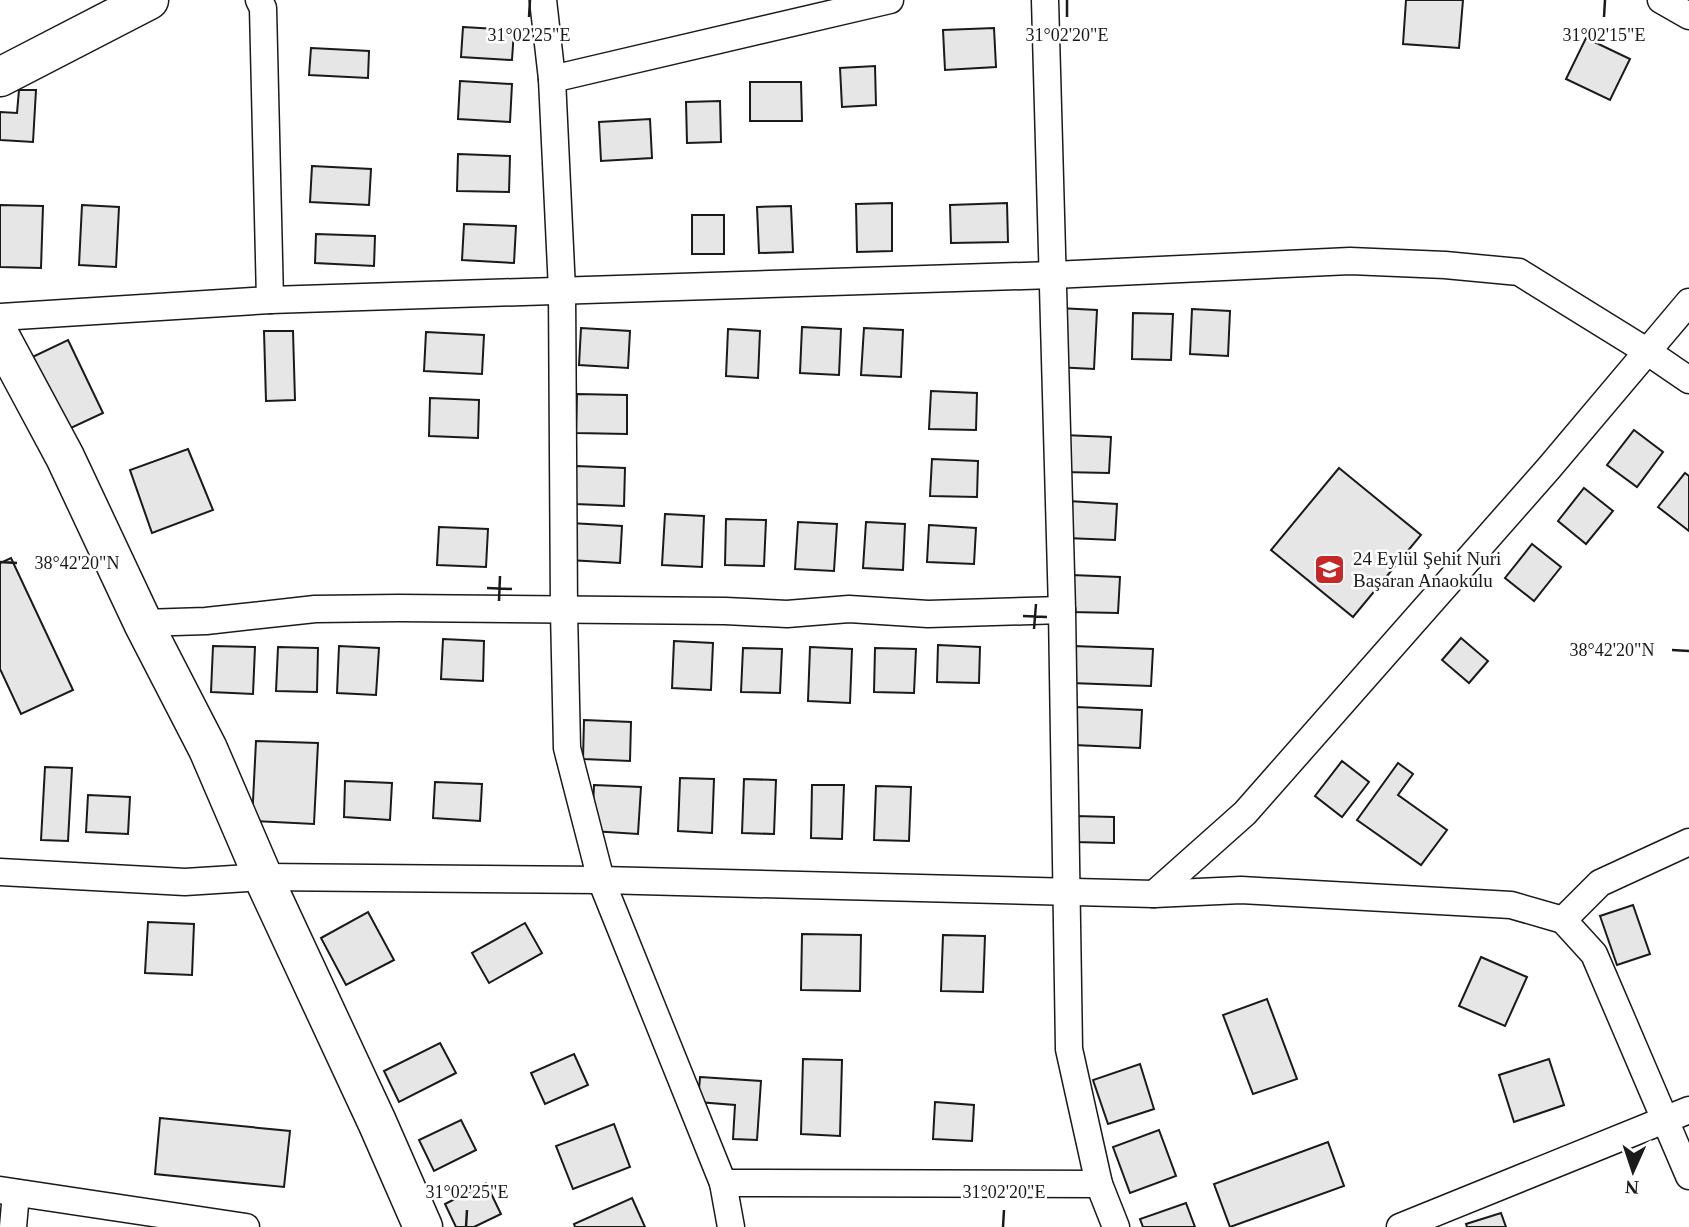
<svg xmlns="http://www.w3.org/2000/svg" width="1689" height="1227" font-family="Georgia,serif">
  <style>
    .building { fill: #e6e6e6; stroke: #1a1a1a; stroke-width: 2 }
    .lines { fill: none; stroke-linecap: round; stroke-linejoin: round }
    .street-casing { stroke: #1a1a1a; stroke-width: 29 }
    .secondary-casing { stroke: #1a1a1a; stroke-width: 41 }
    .street { stroke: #fff; stroke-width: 26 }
    .secondary { stroke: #fff; stroke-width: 38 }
    .ticks { fill: none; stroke: #1a1a1a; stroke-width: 2.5 }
    .labels { text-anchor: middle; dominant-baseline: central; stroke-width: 5; stroke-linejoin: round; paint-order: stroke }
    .poi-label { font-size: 19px; fill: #1a1a1a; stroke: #fff; text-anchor: start }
    .ticks-label { font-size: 18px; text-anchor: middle; fill: #1a1a1a; stroke: #fff; stroke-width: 5; stroke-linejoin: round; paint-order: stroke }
  </style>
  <rect width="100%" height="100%" fill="#fff"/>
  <g class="building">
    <path d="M 1406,0 L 1463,0 L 1459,48 L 1403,44 Z"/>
    <path d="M 463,27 L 514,30 L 512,60 L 461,57 Z"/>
    <path d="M 994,28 L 996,67 L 945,70 L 943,30 Z"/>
    <path d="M 1586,38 L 1630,59 L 1610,100 L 1566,79 Z"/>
    <path d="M 311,48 L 369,51 L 368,78 L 309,75 Z"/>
    <path d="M 875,66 L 876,105 L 842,107 L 840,68 Z"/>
    <path d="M 460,81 L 512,84 L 510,122 L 458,119 Z"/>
    <path d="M 750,82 L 801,82 L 802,121 L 750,121 Z"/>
    <path d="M 19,90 L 36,90 L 33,142 L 0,140 L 0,112 L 17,113 Z"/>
    <path d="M 720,101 L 721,142 L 687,143 L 686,102 Z"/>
    <path d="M 650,119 L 652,158 L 601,161 L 599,122 Z"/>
    <path d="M 458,154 L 510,156 L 509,192 L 457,191 Z"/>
    <path d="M 312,166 L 371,169 L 369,205 L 310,202 Z"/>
    <path d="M 892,203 L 892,251 L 857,252 L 856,204 Z"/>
    <path d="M 1007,203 L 1008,242 L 951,243 L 950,205 Z"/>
    <path d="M 0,205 L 43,206 L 41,268 L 0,267 Z"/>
    <path d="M 82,205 L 119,207 L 116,267 L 79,265 Z"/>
    <path d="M 791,206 L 793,252 L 759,253 L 757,207 Z"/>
    <rect x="692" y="215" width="32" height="39"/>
    <path d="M 464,224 L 516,226 L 514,263 L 462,260 Z"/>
    <path d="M 316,234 L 375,236 L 374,266 L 315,263 Z"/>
    <path d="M 1058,308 L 1097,310 L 1094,369 L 1055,367 Z"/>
    <path d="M 1192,309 L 1230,311 L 1228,356 L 1190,354 Z"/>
    <path d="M 1133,313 L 1173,314 L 1171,360 L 1132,359 Z"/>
    <path d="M 802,327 L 841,329 L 839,375 L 800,373 Z"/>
    <path d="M 581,328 L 630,331 L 628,368 L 579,365 Z"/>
    <path d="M 864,328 L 903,330 L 901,377 L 861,375 Z"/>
    <path d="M 728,329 L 760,331 L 758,378 L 726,376 Z"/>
    <path d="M 264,331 L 293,331 L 295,400 L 266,401 Z"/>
    <path d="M 426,332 L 484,335 L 482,374 L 424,371 Z"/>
    <path d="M 68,340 L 103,413 L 58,434 L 24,361 Z"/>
    <path d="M 931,391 L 977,393 L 976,430 L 929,429 Z"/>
    <path d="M 577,394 L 627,395 L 627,434 L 576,433 Z"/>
    <path d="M 430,398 L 479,400 L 478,438 L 429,436 Z"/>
    <path d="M 1634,430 L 1663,452 L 1637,487 L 1607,465 Z"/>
    <path d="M 1063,435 L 1111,437 L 1109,473 L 1062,472 Z"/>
    <path d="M 188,449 L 213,510 L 152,533 L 130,470 Z"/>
    <path d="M 932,459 L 978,461 L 977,497 L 930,496 Z"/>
    <path d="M 576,466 L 625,468 L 624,506 L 575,504 Z"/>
    <path d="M 1339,468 L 1421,535 L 1353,617 L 1271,550 Z"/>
    <path d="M 1685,473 L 1689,476 L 1689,531 L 1658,507 Z"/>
    <path d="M 1584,488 L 1613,511 L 1586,544 L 1558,521 Z"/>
    <path d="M 1068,501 L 1117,504 L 1115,540 L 1066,538 Z"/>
    <path d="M 665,514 L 704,516 L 702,567 L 662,565 Z"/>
    <path d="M 726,519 L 766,520 L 764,566 L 725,565 Z"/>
    <path d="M 798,522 L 837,524 L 834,571 L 795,569 Z"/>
    <path d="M 866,522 L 905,524 L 903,570 L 863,568 Z"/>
    <path d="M 570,523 L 622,526 L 620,563 L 569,560 Z"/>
    <path d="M 929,525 L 976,528 L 974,564 L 927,562 Z"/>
    <path d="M 439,527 L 488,529 L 486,567 L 437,565 Z"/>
    <path d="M 1532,544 L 1561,567 L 1534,601 L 1505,578 Z"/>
    <path d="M 11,558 L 73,690 L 21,714 L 0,669 L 0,563 Z"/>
    <path d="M 1072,575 L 1120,577 L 1118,613 L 1071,612 Z"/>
    <path d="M 1461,638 L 1488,661 L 1469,683 L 1442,660 Z"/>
    <path d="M 443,639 L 484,641 L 483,681 L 441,679 Z"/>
    <path d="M 674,641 L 713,643 L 711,690 L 672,688 Z"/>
    <path d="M 938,645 L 980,647 L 979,683 L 937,682 Z"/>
    <path d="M 213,646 L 255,647 L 253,694 L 211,692 Z"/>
    <path d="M 339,646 L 379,648 L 376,695 L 337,693 Z"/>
    <path d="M 1073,646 L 1153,649 L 1151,686 L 1071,683 Z"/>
    <path d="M 278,647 L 318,648 L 317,692 L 276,691 Z"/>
    <path d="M 810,647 L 852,649 L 850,703 L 808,701 Z"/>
    <path d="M 743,648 L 782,649 L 780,693 L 741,692 Z"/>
    <path d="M 875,648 L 916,649 L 914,693 L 874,692 Z"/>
    <path d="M 1076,707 L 1142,710 L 1140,748 L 1074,745 Z"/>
    <path d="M 584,720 L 631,722 L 630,761 L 583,759 Z"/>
    <path d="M 256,741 L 318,743 L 314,824 L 252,821 Z"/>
    <path d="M 1342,761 L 1369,782 L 1342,817 L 1315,796 Z"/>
    <path d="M 1398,763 L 1413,774 L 1398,795 L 1447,830 L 1421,865 L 1357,820 Z"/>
    <path d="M 45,767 L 72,768 L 68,841 L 41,840 Z"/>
    <path d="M 680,778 L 714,779 L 712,833 L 678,831 Z"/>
    <path d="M 744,779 L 776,780 L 774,834 L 742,833 Z"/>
    <path d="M 345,781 L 392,783 L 390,820 L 344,817 Z"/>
    <path d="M 435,782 L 482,784 L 480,821 L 433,818 Z"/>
    <path d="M 594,785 L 641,787 L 638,834 L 592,831 Z"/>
    <path d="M 812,785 L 844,785 L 842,839 L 811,838 Z"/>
    <path d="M 876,786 L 911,787 L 909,841 L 874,840 Z"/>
    <path d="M 88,795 L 130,797 L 128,834 L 86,832 Z"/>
    <path d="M 1075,816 L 1114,817 L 1114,843 L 1074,842 Z"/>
    <path d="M 1633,905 L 1650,954 L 1617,965 L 1600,916 Z"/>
    <path d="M 368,912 L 394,960 L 346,985 L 321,938 Z"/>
    <path d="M 148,922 L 194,924 L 192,975 L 145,973 Z"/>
    <path d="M 525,923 L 542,953 L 489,983 L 472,953 Z"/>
    <path d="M 802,934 L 861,935 L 860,991 L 801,990 Z"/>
    <path d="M 943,935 L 985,936 L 983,992 L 941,991 Z"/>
    <path d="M 1481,957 L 1527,977 L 1505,1026 L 1459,1006 Z"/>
    <path d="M 1267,999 L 1297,1079 L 1253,1094 L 1223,1015 Z"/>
    <path d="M 440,1043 L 456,1073 L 399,1102 L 384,1071 Z"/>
    <path d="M 574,1054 L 588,1085 L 545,1104 L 531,1073 Z"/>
    <path d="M 803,1059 L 842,1060 L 840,1136 L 801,1134 Z"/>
    <path d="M 1549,1059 L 1564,1105 L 1514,1122 L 1499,1075 Z"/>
    <path d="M 1140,1064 L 1154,1109 L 1108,1124 L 1093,1080 Z"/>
    <path d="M 700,1077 L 761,1081 L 757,1140 L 733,1139 L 735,1105 L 698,1102 Z"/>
    <path d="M 935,1102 L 974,1105 L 972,1141 L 933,1139 Z"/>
    <path d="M 160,1118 L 290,1131 L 284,1187 L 155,1174 Z"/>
    <path d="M 461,1120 L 476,1150 L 434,1171 L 419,1140 Z"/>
    <path d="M 614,1124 L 630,1167 L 573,1189 L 556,1146 Z"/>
    <path d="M 1159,1130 L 1176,1176 L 1130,1193 L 1113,1147 Z"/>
    <path d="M 1328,1142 L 1344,1186 L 1230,1227 L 1214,1184 Z"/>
    <path d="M 486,1183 L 501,1214 L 474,1227 L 456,1227 L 445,1204 Z"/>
    <path d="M 632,1198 L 645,1227 L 575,1227 L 574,1224 Z"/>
    <path d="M 1186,1203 L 1195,1227 L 1143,1227 L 1140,1219 Z"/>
    <path d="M 1501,1213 L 1506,1227 L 1467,1227 L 1466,1224 Z"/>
  </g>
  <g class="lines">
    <defs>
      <g id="street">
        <path d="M 259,0 L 263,8 L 270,300"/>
        <path d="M 543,0 L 552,79 L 562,290 L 564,611 L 567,748 L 601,880 L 723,1183 L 731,1227"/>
        <path d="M 1045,0 L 1062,610 L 1069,1049 L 1099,1184 L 1116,1227"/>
        <path d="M 1661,0 L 1689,16"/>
        <path d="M 552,79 L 890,0"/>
        <path d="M 0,317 L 270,300 L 1053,275 L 1350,261 L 1445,265 L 1519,272 L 1648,352 L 1689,380"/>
        <path d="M 143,623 L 206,621 L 315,609 L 399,608 L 725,611 L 787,614 L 849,609 L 928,614 L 1062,610"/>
        <path d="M 0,872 L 185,882 L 263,877 L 601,880 L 1154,894 L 1241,890 L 1511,905 L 1563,920 L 1594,954 L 1689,1176"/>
        <path d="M 1154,894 L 1245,813 L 1549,468 L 1689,302"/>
        <path d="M 1563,920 L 1600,883 L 1689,842"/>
        <path d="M 723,1183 L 1099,1184"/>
        <path d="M 0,1190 L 246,1227"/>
        <path d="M 13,1227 L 16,1193"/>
        <path d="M 1400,1227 L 1689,1110"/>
      </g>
      <g id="secondary">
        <path d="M 0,77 L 149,0"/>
        <path d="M 0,336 L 65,457 L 143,623 L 208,749 L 263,877 L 377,1122 L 423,1227"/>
      </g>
    </defs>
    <use href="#street" class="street-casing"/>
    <use href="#secondary" class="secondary-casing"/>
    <use href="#street" class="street"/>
    <use href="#secondary" class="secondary"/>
  </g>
  <path class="ticks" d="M 529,17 L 530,0M 1067,17 L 1067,0M 1604,17 L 1605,0M 0,562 L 17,563M 487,588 L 512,589M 499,601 L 500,576M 1023,616 L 1047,617M 1034,629 L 1036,604M 1672,650 L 1689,651M 466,1227 L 467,1210M 1003,1227 L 1004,1210"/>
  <defs>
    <symbol id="school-square" viewBox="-11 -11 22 22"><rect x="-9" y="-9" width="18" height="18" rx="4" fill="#c62828" stroke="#fff"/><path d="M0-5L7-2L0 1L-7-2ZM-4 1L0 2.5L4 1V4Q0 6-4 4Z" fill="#fff"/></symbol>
  </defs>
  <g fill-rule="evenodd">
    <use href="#school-square" x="1312" y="552" width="35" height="35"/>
  </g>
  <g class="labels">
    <g class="poi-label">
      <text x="1353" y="558">24 Eylül Şehit Nuri<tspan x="1353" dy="22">Başaran Anaokulu</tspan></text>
    </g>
  </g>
  <g class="ticks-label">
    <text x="529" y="41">31°02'25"E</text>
    <text x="1067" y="41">31°02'20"E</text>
    <text x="1604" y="41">31°02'15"E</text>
    <text x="77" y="569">38°42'20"N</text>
    <text x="1612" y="656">38°42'20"N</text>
    <text x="467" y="1198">31°02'25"E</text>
    <text x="1004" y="1198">31°02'20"E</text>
  </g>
  <g transform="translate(1633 1171) rotate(183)" stroke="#ffffff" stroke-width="5" paint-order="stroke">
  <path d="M0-5L12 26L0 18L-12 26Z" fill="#1a1a1a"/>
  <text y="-10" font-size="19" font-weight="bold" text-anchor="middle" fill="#1a1a1a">N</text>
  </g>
</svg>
